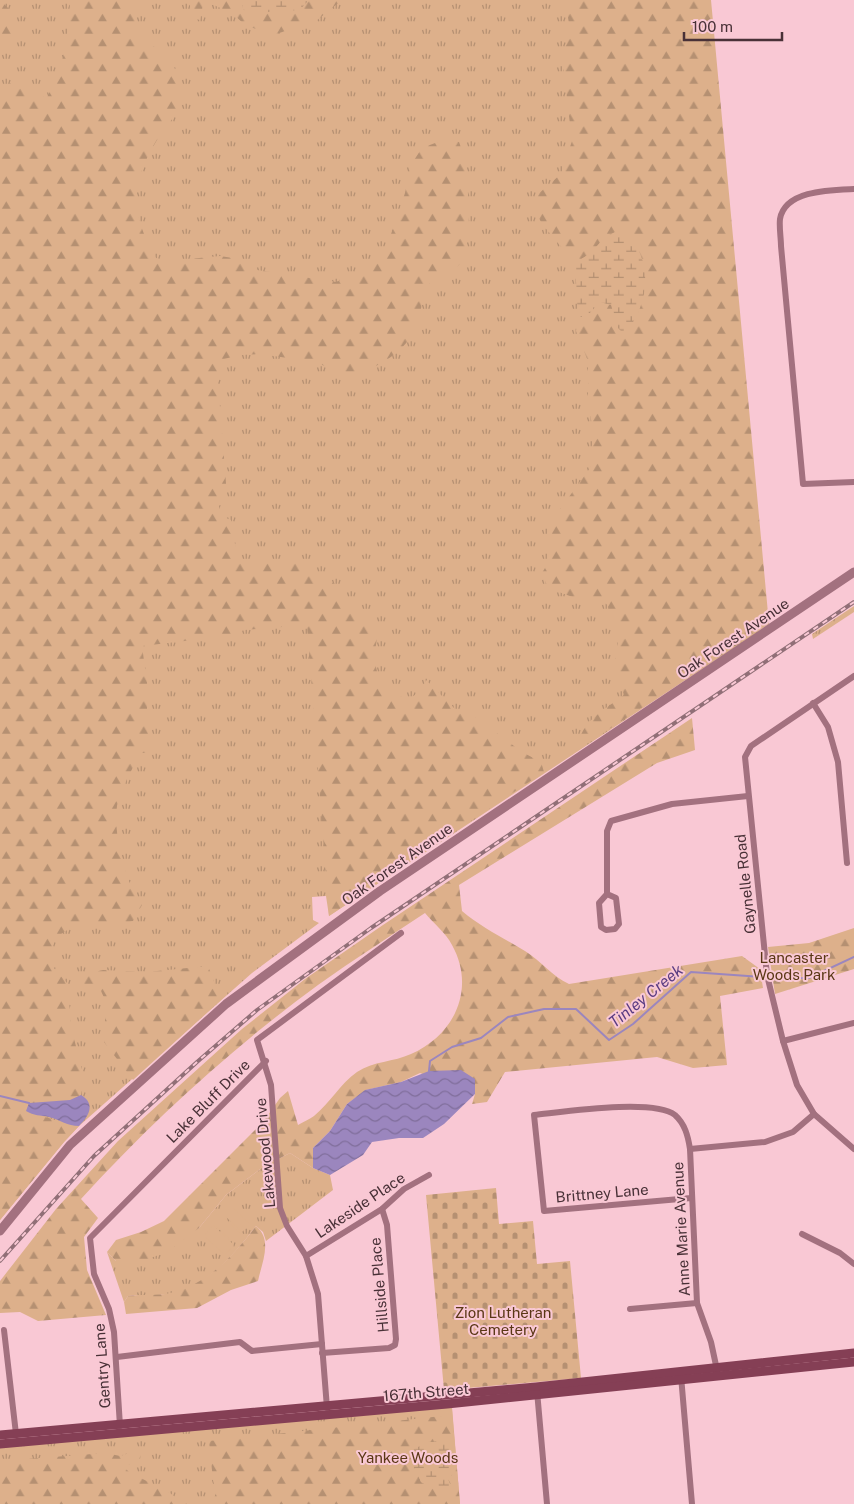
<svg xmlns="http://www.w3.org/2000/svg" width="854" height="1504" font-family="'Public Sans',sans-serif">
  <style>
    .grass { fill: url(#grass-tufts) }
    .forest { fill: url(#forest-firs); fill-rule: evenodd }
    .wetland { fill: url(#wetland-marsh) }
    .cemetery { fill: url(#cemetery-stones) }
    .pitch { fill: #ddb08b }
    .water { fill: url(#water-waves) }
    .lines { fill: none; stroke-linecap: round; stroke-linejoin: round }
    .stream { stroke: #9b86be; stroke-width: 2 }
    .minor { stroke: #a3717f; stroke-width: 6 }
    .tertiary { stroke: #a3717f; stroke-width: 9 }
    .secondary { stroke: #853f55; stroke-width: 9 }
    .rail-casing { stroke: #916f77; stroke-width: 4 }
    .rail { stroke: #f9c8d4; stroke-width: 2; stroke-dasharray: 5.5; stroke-linecap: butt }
    .labels { text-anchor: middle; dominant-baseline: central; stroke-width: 4; stroke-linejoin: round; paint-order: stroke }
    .street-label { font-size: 15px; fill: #493137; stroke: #f9c8d4 }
    .park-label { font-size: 15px; fill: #5a3715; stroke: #f9c8d4 }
    .water-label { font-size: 16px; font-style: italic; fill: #5a3c82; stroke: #f9c8d4 }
  </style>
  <defs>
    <pattern id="grass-tufts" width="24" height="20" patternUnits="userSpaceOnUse" patternTransform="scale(1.25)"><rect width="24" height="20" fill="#ddb08b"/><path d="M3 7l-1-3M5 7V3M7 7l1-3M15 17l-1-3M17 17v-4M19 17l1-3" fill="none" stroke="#b59072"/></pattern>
    <pattern id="forest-firs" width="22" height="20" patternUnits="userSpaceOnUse" patternTransform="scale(1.25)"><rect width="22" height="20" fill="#ddb08b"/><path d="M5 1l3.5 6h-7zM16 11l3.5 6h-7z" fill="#b59072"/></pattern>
    <pattern id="wetland-marsh" width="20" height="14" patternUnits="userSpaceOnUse" patternTransform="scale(1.25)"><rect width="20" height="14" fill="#ddb08b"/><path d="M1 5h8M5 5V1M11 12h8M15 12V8" fill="none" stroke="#b59072"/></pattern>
    <pattern id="cemetery-stones" width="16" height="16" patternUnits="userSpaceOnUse" patternTransform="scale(1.25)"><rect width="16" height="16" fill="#ddb08b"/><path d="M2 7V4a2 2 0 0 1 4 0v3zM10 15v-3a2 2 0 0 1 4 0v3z" fill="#b59072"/></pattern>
    <pattern id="water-waves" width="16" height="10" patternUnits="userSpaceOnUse" patternTransform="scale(1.25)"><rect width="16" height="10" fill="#9b86be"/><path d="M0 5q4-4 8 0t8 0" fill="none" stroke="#806e9b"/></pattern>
  </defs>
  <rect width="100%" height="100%" fill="#f9c8d4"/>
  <g class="grass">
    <path d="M 0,0 L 705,0 L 758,632 L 329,916 L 326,896 L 312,897 L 313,920 L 319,923 L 252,973 L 79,1126 L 64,1142 L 0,1220 Z"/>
    <path d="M 854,606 L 854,612 L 813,639 L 812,634 Z"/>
    <path d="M 290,1153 L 313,1168 L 330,1175 L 333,1190 L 266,1241 L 263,1232 L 256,1226 C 234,1255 206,1288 168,1294 C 155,1296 141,1294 128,1296 L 124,1302 L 107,1252 L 116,1261 L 199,1228 L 226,1195 L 263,1167 Z"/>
    <path d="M 452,1407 L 460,1504 L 0,1504 L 0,1447 Z"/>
  </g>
  <g class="forest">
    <path d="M 0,0 L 10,10 L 13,31 L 0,49 Z"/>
    <path d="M 70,0 L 133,0 L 139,37 L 158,49 L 176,70 C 177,82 181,101 176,112 C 172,122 162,130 157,140 C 130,184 130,213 156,258 L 168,261 L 220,256 L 239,259 L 257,270 L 336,282 L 349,276 L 371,261 L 388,243 L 405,193 L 410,166 L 422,148 L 443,140 L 459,142 C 468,164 477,253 456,268 C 447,275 436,274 428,286 C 420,297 422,315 417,327 C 402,356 374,370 344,377 L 317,362 L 259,354 L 240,355 L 224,359 L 217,369 L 227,496 L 219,506 L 221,516 L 231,520 L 236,550 L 242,559 L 293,559 L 312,567 L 334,583 L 342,598 L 355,608 L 378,633 C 371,667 375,687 409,700 L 423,688 L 426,680 L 457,711 L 463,708 L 522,752 L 541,762 L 544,772 L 329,916 L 307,625 L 245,630 L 219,637 L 142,646 L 148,690 L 146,727 L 152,745 L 150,753 L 140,753 C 134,767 119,791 117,806 C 113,834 125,883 142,905 L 133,921 L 118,925 L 91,921 L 72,927 L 55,938 L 51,954 L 53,967 L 67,983 L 72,1031 L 84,1077 L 81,1095 L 60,1101 L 40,1101 L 35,1116 C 52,1116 64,1126 79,1126 L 64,1142 L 0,1220 L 0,86 L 26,79 L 33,93 L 47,98 C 65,60 69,41 70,0 Z"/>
    <path d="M 189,0 L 243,0 L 242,9 L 251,13 L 299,10 L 310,0 L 342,0 L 316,21 L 273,35 L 245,25 L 232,13 L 209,3 L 203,5 L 200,20 L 196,19 L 191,13 Z"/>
    <path d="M 565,0 L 711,0 L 769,624 L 579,749 C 577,723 606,709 624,695 L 614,665 L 618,648 L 616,623 L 605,601 L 578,599 L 548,588 L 542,573 L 548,563 L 548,529 L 558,512 L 590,468 L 593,433 L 588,398 L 588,361 L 576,331 L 578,317 L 586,317 L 600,302 L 612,305 L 618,328 L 624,333 L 605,237 L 591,253 L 575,263 L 542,224 L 536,212 L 537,195 L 561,174 L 572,141 L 563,65 L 564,49 L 571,35 Z"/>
    <path d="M 692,718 L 695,750 L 657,763 L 459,885 L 462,911 C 482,928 504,938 525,951 C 541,961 552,976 569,984 L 742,956 L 760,969 L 763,988 L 720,996 L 727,1065 L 693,1068 L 657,1057 L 505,1072 L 487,1102 L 472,1104 L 475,1094 L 420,1073 L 401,1082 L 366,1090 L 347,1104 L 330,1131 L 313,1148 L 313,1168 L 290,1153 L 263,1167 L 226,1195 L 199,1228 L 167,1252 L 134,1264 L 116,1261 L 107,1252 L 116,1240 L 141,1232 L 164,1221 L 263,1122 L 280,1098 L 288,1091 L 298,1125 C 303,1122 310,1119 314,1116 C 330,1103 340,1084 357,1072 C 373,1061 394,1062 411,1054 C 455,1035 476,988 452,945 C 446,933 433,923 425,913 C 389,937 353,960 318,985 C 232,1048 152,1121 81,1199 L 98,1218 L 84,1237 L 87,1270 L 106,1315 L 38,1321 L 20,1312 L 0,1313 L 0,1281 L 56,1209 L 118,1141 L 242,1029 L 305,979 L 380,927 Z"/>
    <path d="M 854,928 L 854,969 L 775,994 L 768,947 L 809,943 Z"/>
    <path d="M 208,966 L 221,1000 L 133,1080 L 104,1042 L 106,1002 L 101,991 L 80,982 L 90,973 L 103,970 L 147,972 Z"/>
    <path d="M 256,1226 C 273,1240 262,1262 258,1281 L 231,1290 L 197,1308 L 126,1314 L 124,1302 L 128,1296 C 142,1294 157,1296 170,1293 C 207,1285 234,1255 256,1226 Z"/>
    <path d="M 452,1410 L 460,1504 L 212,1504 L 216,1493 L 213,1480 L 209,1441 L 442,1416 ZM 436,1441 L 452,1444 L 454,1473 L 439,1492 L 421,1482 L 416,1470 L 406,1458 L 411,1449 Z"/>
    <path d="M 142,1449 L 140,1459 L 124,1467 L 129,1472 L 170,1493 L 184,1504 L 0,1504 L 0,1461 L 106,1453 L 120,1456 Z"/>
  </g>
  <g class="wetland">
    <path d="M 243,0 L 309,0 L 299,10 L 251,13 L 242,9 Z"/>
    <path d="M 615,232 C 621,235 632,238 635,244 C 653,271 646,311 624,334 L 618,328 L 611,305 L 600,302 L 586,317 L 578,317 L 575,263 L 591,253 L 605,237 Z"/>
    <path d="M 442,1441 L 452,1444 L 454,1473 L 448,1479 L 451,1486 L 447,1491 L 439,1492 L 421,1482 L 416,1470 L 406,1458 L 406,1453 L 428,1442 Z"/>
  </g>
  <path class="cemetery" d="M 496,1188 L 499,1224 L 533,1221 L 537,1264 L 570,1261 L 581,1378 L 444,1390 L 426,1195 Z"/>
  <g class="pitch">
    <path d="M 233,1208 L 250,1224 L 242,1232 L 225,1216 Z"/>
    <path d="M 224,1218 L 241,1234 L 233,1242 L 216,1226 Z"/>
    <path d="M 213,1225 L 234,1245 L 225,1255 L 204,1236 Z"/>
  </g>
  <g class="water">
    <path d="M 461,1070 L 475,1079 L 475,1094 L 444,1124 L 423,1138 L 399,1138 L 372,1142 L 363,1155 L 330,1175 L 313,1168 L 313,1148 L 330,1131 L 347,1104 L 365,1090 L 401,1082 L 429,1071 Z"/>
    <path d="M 81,1095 C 96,1104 89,1116 79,1126 C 67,1126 61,1120 49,1117 C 40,1115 34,1116 26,1111 L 29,1103 L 70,1100 Z"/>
  </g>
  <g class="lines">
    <g class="stream">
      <path d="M 773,978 L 809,978 L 854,957"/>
      <path d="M 429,1071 L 430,1061 L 452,1047 L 481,1038 L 508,1017 L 544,1009 L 576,1009 L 609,1040 L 633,1024 L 691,972 L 762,977"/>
      <path d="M 0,1096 L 29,1103"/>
    </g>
    <g class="minor">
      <path d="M 854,189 C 831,190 785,190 780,219 C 779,227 781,238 781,246 L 803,484 L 854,482"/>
      <path d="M 854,676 L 751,746 L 745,757 L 767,975 L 783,1041 L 797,1085 L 814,1114 L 854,1149"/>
      <path d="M 813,703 L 828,727 L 838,762 L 847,863"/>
      <path d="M 607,894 L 616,898 L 619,924 L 615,929 L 606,930 L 601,927 L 599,903 L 607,894 L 607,831 L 611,821 L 672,804 L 748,796"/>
      <path d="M 783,1041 L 854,1023"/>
      <path d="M 690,1149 L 765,1142 L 793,1132 L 814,1114"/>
      <path d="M 691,1198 L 544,1211 L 534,1115 C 563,1112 653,1098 675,1115 C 685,1124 688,1136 690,1149 L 697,1303 L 711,1342 L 717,1370"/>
      <path d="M 802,1234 L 840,1253 L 854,1264"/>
      <path d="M 306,1256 L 382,1209 L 404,1189 L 429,1175"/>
      <path d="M 630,1309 L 697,1303"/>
      <path d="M 4,1330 L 16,1434"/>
      <path d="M 322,1353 L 389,1348 L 395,1345 L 396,1339 L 387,1225 L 382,1209"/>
      <path d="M 117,1357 L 240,1342 L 252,1351 L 322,1344"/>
      <path d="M 681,1376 L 692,1504"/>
      <path d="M 537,1391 L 547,1504"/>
      <path d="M 327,1408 L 318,1294 L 306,1256 L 287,1226 L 280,1208 L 271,1085 L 257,1040 L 401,933"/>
      <path d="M 120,1426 L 114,1332 L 109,1309 L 94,1274 L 90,1238 L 266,1061"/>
    </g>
    <path class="tertiary" d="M 0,1231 L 70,1145 L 226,1004 L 380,891 L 854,572"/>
    <g class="secondary">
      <path d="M 0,1435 L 536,1387 L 854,1353"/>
      <path d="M 0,1444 L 447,1404 L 854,1362"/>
    </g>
    <defs>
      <path id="rail" d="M 0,1261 L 94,1156 L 197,1062 L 257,1010 L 371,928 L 854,602"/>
    </defs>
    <use href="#rail" class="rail-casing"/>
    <use href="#rail" class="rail"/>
  </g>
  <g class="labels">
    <g class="street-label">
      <text transform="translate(733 638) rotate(-34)">Oak Forest Avenue</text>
      <text transform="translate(397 864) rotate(-35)">Oak Forest Avenue</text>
      <text transform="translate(745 884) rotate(-96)">Gaynelle Road</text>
      <text transform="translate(208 1101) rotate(-45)">Lake Bluff Drive</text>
      <text transform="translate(265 1153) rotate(-95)">Lakewood Drive</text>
      <text transform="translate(602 1193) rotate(-5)">Brittney Lane</text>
      <text transform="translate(360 1205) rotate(-34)">Lakeside Place</text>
      <text transform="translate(681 1229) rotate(-93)">Anne Marie Avenue</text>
      <text transform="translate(379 1285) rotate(-95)">Hillside Place</text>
      <text transform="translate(102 1366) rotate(-94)">Gentry Lane</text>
      <text transform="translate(426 1392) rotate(-5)">167th Street</text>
    </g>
    <g class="park-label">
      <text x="794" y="957">Lancaster<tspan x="794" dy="17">Woods Park</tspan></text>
      <text x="503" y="1312">Zion Lutheran<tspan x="503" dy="17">Cemetery</tspan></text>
      <text x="408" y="1457">Yankee Woods</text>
    </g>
    <g class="water-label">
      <text transform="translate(646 996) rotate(-39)">Tinley Creek</text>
    </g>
  </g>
  <path d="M684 32v8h98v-8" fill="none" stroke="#493137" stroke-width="2.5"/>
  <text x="692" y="32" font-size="15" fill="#493137" stroke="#f9c8d4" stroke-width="4" paint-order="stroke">100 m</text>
</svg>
